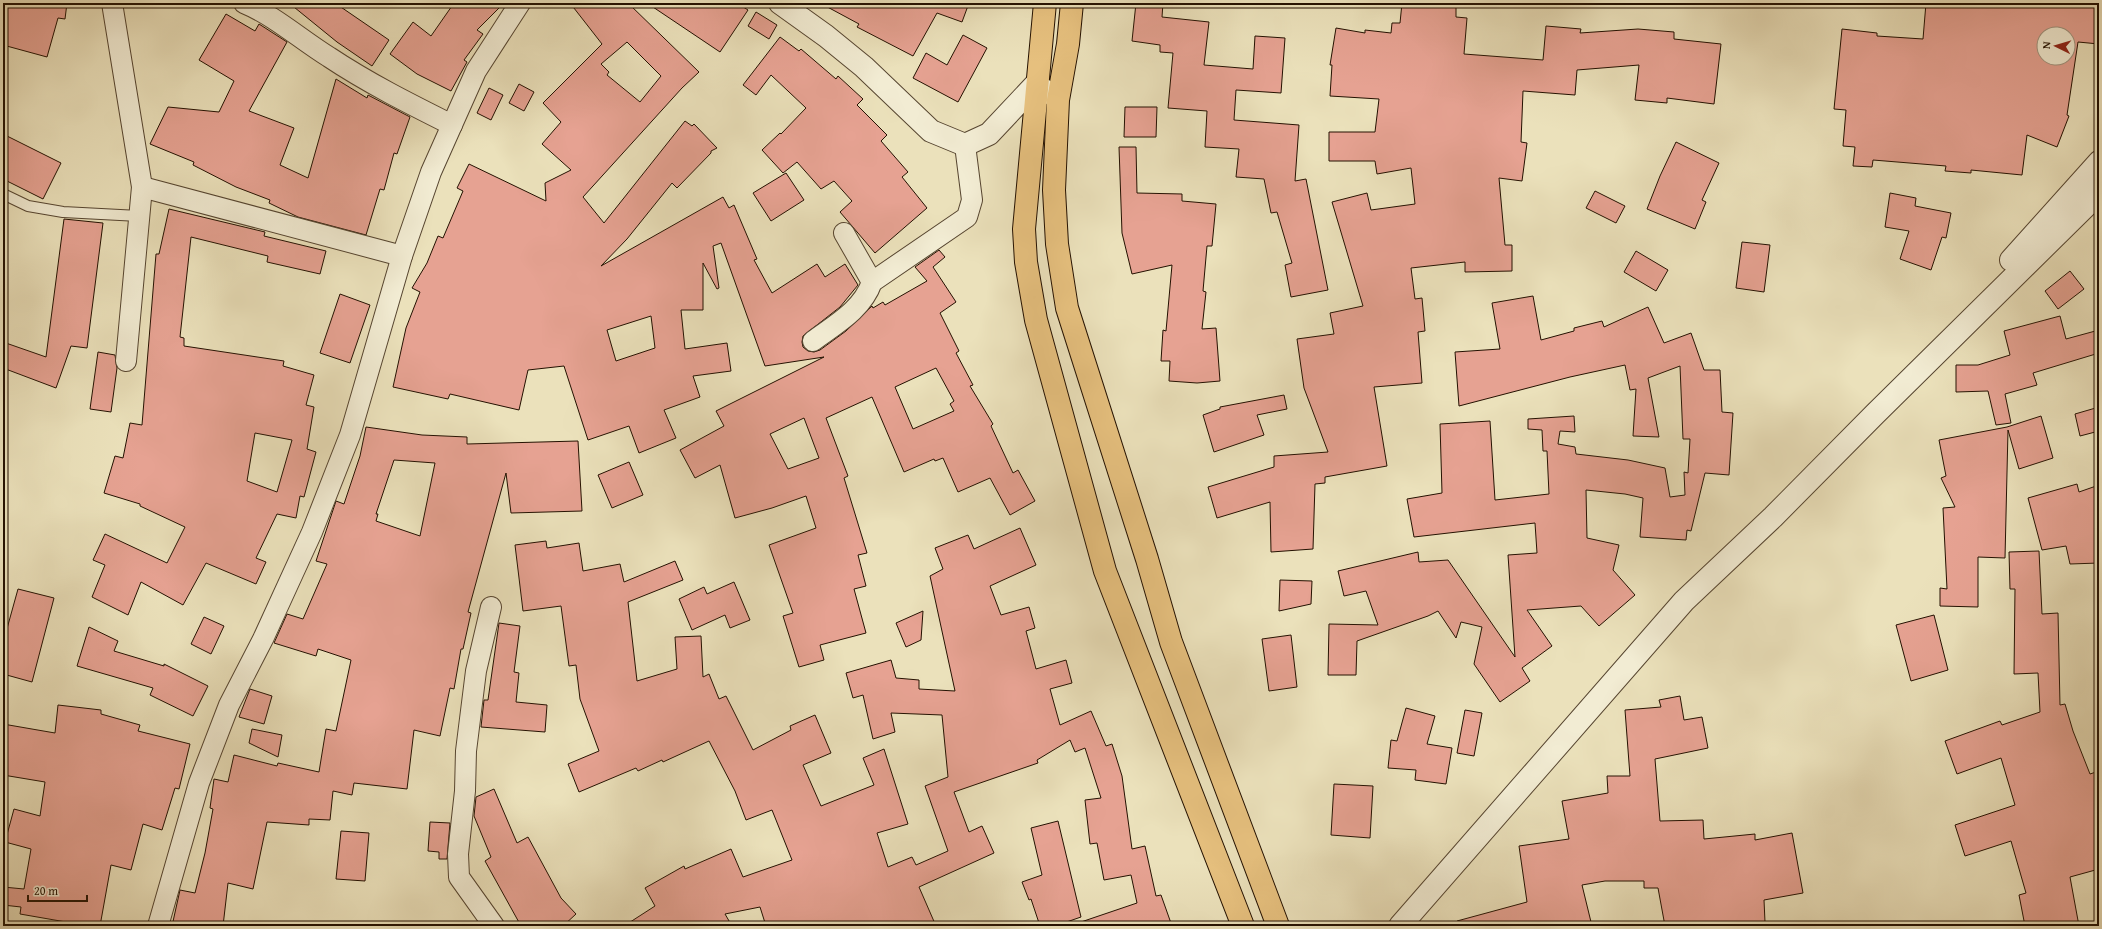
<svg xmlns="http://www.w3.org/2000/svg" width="2102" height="929" font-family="'Gentium Book Plus',serif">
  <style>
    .building { fill: #e6a292; stroke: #241101; fill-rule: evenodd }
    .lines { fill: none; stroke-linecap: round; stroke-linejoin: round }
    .service-casing { stroke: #564530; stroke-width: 12 }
    .minor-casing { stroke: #564530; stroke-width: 22 }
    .tertiary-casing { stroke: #564530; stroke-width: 24 }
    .primary-casing { stroke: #241101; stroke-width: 24 }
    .service { stroke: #f2ecd3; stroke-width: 10 }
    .minor { stroke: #f2ecd3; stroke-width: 20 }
    .tertiary { stroke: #f2ecd3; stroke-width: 22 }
    .primary { stroke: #e6c07e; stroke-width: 22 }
  </style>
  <rect width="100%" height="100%" fill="#ebe1bb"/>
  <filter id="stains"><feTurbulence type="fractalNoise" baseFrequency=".005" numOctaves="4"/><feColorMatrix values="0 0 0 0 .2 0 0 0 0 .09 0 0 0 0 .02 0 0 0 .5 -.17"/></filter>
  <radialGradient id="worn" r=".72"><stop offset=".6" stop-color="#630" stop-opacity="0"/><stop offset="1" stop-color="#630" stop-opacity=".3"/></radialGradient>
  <g class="building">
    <path d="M 3,3 L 67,3 L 65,19 L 58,18 L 47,57 L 3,45 Z"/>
    <path d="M 289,3 L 335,3 L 389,40 L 372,66 L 337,42 Z"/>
    <path d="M 454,3 L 504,3 L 477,30 L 483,34 L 464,60 L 467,62 L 451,91 L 417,74 L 390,54 L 413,22 L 431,36 Z"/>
    <path d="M 570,3 L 628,3 L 699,72 L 682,88 L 583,197 L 604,223 L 685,121 L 692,126 L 694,124 L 717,148 L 711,151 L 711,153 L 677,188 L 672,183 L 627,239 L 601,266 L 723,197 L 729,208 L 734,205 L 757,259 L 754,260 L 772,293 L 817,264 L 825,277 L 845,264 L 858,285 L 840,307 L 803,336 L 802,342 L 803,347 L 808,351 L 814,352 L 820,350 L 846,331 L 872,306 L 873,308 L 883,302 L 885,305 L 927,281 L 915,267 L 939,250 L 945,257 L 933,267 L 956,302 L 940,313 L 959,351 L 956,353 L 973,385 L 970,386 L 993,424 L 991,426 L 1013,473 L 1018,470 L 1035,501 L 1010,515 L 990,478 L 958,492 L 943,458 L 935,461 L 934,459 L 904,472 L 872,397 L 826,418 L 848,476 L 844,478 L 867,553 L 858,555 L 866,586 L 854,589 L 866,633 L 820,645 L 824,660 L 799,667 L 783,616 L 793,613 L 769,545 L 816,528 L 806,496 L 772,508 L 735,518 L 720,465 L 695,478 L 680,450 L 724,426 L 716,411 L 824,357 L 765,366 L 721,243 L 713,246 L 719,288 L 717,289 L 703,263 L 703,310 L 681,310 L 685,349 L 727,343 L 731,371 L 693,376 L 700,397 L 664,410 L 676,438 L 639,453 L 629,426 L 588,440 L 564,366 L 528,370 L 519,410 L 450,394 L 448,399 L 393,387 L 406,328 L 420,292 L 412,288 L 427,263 L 438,236 L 443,238 L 463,191 L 457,188 L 469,164 L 546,201 L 545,183 L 571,170 L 542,144 L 561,122 L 543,103 L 602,44 ZM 627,42 L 661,76 L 640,102 L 607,75 L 609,72 L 601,64 ZM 651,316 L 655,348 L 616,361 L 607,330 ZM 936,368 L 954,401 L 950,404 L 954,411 L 913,429 L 895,387 ZM 804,418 L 819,458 L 788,469 L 770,434 Z"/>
    <path d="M 647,3 L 737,3 L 748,10 L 720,52 Z"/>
    <path d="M 820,3 L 969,3 L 962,22 L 937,13 L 913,56 L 857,27 L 859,24 Z"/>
    <path d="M 1136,3 L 1163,3 L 1162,17 L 1209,22 L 1204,65 L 1253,69 L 1255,36 L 1285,38 L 1281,93 L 1236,90 L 1234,120 L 1299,125 L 1295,181 L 1306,179 L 1328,290 L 1291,297 L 1285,265 L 1292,263 L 1277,212 L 1271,213 L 1264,179 L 1236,177 L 1239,149 L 1205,147 L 1207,111 L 1168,108 L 1173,53 L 1160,52 L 1160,45 L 1132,41 Z"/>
    <path d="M 1402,3 L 1456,3 L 1456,17 L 1467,18 L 1464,54 L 1543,60 L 1546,26 L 1581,29 L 1580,33 L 1638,29 L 1674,32 L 1674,39 L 1721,44 L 1714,104 L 1667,98 L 1667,103 L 1635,100 L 1639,65 L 1577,70 L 1575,95 L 1523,91 L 1521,142 L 1527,143 L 1522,181 L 1499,178 L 1505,245 L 1512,245 L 1512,271 L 1465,272 L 1465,262 L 1411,268 L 1415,299 L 1422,298 L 1425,331 L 1418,332 L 1422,383 L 1374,387 L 1387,466 L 1325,477 L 1325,483 L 1315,484 L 1313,549 L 1271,552 L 1270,502 L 1217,518 L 1208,487 L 1274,467 L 1274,456 L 1328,452 L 1304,388 L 1297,339 L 1334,334 L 1330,313 L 1363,306 L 1332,202 L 1367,193 L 1371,210 L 1415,204 L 1411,168 L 1377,174 L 1375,161 L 1329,161 L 1329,132 L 1375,132 L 1379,99 L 1330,96 L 1332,65 L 1330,65 L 1336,28 L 1365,33 L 1365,30 L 1391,33 L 1392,23 L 1400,23 Z"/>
    <path d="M 1926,3 L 2099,3 L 2099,44 L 2078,42 L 2067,115 L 2069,116 L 2057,147 L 2027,135 L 2022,175 L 1971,170 L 1971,173 L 1945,171 L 1946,166 L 1873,160 L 1872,167 L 1853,166 L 1855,147 L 1843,146 L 1846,110 L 1834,109 L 1842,29 L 1877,33 L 1877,36 L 1923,39 ZM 2044,34 L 2068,34 L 2068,58 L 2044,58 Z"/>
    <path d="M 756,12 L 777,25 L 769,39 L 748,26 Z"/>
    <path d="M 226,14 L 255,31 L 259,24 L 287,42 L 249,111 L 294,128 L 280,165 L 308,178 L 336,79 L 367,98 L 368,95 L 410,117 L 397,154 L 394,153 L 384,190 L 380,189 L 366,235 L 298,217 L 269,203 L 270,200 L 236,187 L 193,165 L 194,162 L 150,144 L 168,107 L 219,112 L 234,81 L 199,60 Z"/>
    <path d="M 963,35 L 987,48 L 958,102 L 913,78 L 926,53 L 947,65 Z"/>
    <path d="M 780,37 L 799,51 L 801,49 L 836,79 L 838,76 L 863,99 L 857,105 L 887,135 L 881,141 L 908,172 L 902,177 L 927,208 L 875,253 L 840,212 L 852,201 L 834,181 L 821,189 L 797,162 L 783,173 L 762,150 L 780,133 L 781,134 L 806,108 L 771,75 L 756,95 L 743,85 Z"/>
    <path d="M 519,84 L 534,92 L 524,111 L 509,103 Z"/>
    <path d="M 489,88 L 503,95 L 491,120 L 477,113 Z"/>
    <path d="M 1125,107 L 1157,107 L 1156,137 L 1124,137 Z"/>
    <path d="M 3,134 L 61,163 L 43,199 L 3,179 Z"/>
    <path d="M 1676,142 L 1719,163 L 1702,200 L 1706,202 L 1695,229 L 1647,209 L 1660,176 Z"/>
    <path d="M 1119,147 L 1136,147 L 1137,193 L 1182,194 L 1182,201 L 1216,204 L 1212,246 L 1207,246 L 1203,291 L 1206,292 L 1202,329 L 1216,328 L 1220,381 L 1197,383 L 1169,381 L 1170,361 L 1161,361 L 1163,330 L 1166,331 L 1172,265 L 1132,274 L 1122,233 Z"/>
    <path d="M 786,173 L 804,200 L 771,221 L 753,193 Z"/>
    <path d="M 1595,191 L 1625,206 L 1616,223 L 1586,208 Z"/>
    <path d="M 1890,193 L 1916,198 L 1915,206 L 1951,213 L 1946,238 L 1942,237 L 1931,270 L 1900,259 L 1909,231 L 1885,227 Z"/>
    <path d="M 169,209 L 265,232 L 264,236 L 326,251 L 320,274 L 267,262 L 268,256 L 191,237 L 180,337 L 184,338 L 184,346 L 284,361 L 283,366 L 314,375 L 306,405 L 314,407 L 307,449 L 316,452 L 304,497 L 300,496 L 296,518 L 277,514 L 256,558 L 266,562 L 256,584 L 206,563 L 183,605 L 141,582 L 128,615 L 92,597 L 105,565 L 93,560 L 105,534 L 167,563 L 185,527 L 140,506 L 140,504 L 104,493 L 115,456 L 123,458 L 130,423 L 142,425 L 156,254 L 159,254 ZM 255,433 L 292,440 L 277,492 L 247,481 Z"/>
    <path d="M 64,219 L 103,223 L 87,348 L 71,346 L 56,388 L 3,368 L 3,342 L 46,357 Z"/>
    <path d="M 1742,242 L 1770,245 L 1764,292 L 1736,288 Z"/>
    <path d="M 1636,251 L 1668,270 L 1656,291 L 1624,272 Z"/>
    <path d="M 2070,271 L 2084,289 L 2058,309 L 2045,291 Z"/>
    <path d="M 340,294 L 370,305 L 350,363 L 320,353 Z"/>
    <path d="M 1533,296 L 1541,340 L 1574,331 L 1574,328 L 1602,321 L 1604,327 L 1648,307 L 1664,343 L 1691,333 L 1704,370 L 1720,370 L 1722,412 L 1733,413 L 1729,475 L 1705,473 L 1691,531 L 1687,530 L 1686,540 L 1640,537 L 1643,498 L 1625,494 L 1586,490 L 1587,538 L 1619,545 L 1613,570 L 1635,595 L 1599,626 L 1581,606 L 1527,610 L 1552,646 L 1522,668 L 1530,681 L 1500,702 L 1474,664 L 1482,627 L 1461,622 L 1456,638 L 1438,611 L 1428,616 L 1357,641 L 1356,675 L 1328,675 L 1329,624 L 1378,625 L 1366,591 L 1344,596 L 1338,571 L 1418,552 L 1419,562 L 1448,560 L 1515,657 L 1508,555 L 1537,553 L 1535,523 L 1414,537 L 1407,499 L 1442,493 L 1440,424 L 1490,421 L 1495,500 L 1549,494 L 1547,451 L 1543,451 L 1542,430 L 1528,429 L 1528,419 L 1574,416 L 1575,432 L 1560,431 L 1558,444 L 1575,447 L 1576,454 L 1628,460 L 1665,468 L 1670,497 L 1685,495 L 1684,472 L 1688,473 L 1690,439 L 1683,439 L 1680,366 L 1648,378 L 1659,437 L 1633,436 L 1636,389 L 1630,390 L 1625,365 L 1570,377 L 1459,406 L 1455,352 L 1500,349 L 1492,303 Z"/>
    <path d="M 2060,316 L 2066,339 L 2099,330 L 2099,353 L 2033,373 L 2037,385 L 2005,394 L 2011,423 L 1996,425 L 1988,391 L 1956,392 L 1956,365 L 1978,365 L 2010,355 L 2004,331 Z"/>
    <path d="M 98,352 L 115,355 L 117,368 L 111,412 L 90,409 Z"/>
    <path d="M 1284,395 L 1287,409 L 1257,415 L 1264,435 L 1214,452 L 1203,415 L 1220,409 L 1220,407 Z"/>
    <path d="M 2099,407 L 2099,431 L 2080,436 L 2075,414 Z"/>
    <path d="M 2041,416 L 2053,458 L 2019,469 L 2008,430 L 2005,558 L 1978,557 L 1978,607 L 1940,606 L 1940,588 L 1947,589 L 1943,508 L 1955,507 L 1941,478 L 1946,476 L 1939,440 L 2007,427 Z"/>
    <path d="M 366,427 L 422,435 L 467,437 L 467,444 L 578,441 L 582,511 L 511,513 L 506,473 L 468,612 L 471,613 L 463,649 L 461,649 L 454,689 L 450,688 L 440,736 L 414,730 L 407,789 L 354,783 L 352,795 L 333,791 L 330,820 L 309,819 L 309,825 L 267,822 L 253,889 L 228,883 L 223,926 L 172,926 L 180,890 L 195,893 L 205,853 L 213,809 L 210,808 L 214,779 L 228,782 L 234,755 L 277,766 L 278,763 L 319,772 L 326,729 L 336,731 L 351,660 L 318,649 L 316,656 L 274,643 L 287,614 L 303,619 L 327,564 L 316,561 L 336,501 L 344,504 L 360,456 ZM 394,460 L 435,463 L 420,536 L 376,521 L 378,514 L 376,514 Z"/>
    <path d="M 629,462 L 643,495 L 612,508 L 598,475 Z"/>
    <path d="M 2077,484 L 2079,492 L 2099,485 L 2099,563 L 2070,564 L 2066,546 L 2042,550 L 2028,498 Z"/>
    <path d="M 1020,528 L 1036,565 L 990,586 L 1001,615 L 1029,607 L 1035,628 L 1026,631 L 1036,669 L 1066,660 L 1072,683 L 1050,689 L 1060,725 L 1091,711 L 1106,746 L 1112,744 L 1122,776 L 1132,849 L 1145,846 L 1156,896 L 1161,895 L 1172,926 L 1078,926 L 1078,923 L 1137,903 L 1131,875 L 1104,880 L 1097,843 L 1090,844 L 1085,800 L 1101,798 L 1085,748 L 1075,752 L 1070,740 L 1037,760 L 1038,763 L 954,792 L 969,832 L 982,826 L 994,853 L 919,887 L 936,926 L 766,926 L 760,907 L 725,914 L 732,926 L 624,926 L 655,906 L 645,888 L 684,866 L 685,869 L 731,849 L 743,877 L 792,860 L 772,810 L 746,820 L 735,791 L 709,741 L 663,762 L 662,760 L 638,771 L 636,768 L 579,792 L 568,764 L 599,751 L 580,699 L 576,665 L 569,666 L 561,606 L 523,611 L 515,545 L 546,541 L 547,548 L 579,543 L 583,571 L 620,564 L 624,582 L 675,561 L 683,580 L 628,602 L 637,681 L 677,669 L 675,637 L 701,636 L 703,677 L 709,674 L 719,699 L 726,696 L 753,750 L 791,730 L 790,726 L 815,715 L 831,753 L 803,765 L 821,806 L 874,785 L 863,758 L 884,749 L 908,824 L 877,833 L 888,867 L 912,857 L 916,865 L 948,851 L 925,786 L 948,777 L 942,715 L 891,713 L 895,732 L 873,739 L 863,695 L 853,698 L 846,673 L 891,660 L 896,678 L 919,680 L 919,689 L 955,691 L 930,576 L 943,569 L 935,548 L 968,535 L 974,549 Z"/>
    <path d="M 2039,551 L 2042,614 L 2058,613 L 2060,705 L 2065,704 L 2073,731 L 2090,774 L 2099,771 L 2099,869 L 2070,877 L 2079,926 L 2025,926 L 2019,895 L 2026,893 L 2011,841 L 1965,856 L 1955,825 L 2015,805 L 2001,758 L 1957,774 L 1945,741 L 2000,721 L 2002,725 L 2040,712 L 2038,673 L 2014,674 L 2015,589 L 2010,589 L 2009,552 Z"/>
    <path d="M 1280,580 L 1312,581 L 1311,604 L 1279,611 Z"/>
    <path d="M 734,582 L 750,620 L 730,628 L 725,615 L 692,630 L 679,599 L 704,587 L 707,594 Z"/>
    <path d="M 18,589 L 54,598 L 32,682 L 3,674 L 3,643 Z"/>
    <path d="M 923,611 L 921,640 L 906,647 L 896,623 Z"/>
    <path d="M 1934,615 L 1948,670 L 1911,681 L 1896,625 Z"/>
    <path d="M 204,617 L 224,626 L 211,654 L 191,644 Z"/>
    <path d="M 499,623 L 520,626 L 514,672 L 519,673 L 516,702 L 547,705 L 545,732 L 481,727 L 484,700 L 488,700 Z"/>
    <path d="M 89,627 L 118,641 L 114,651 L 164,666 L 164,664 L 208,686 L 193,716 L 150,695 L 153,688 L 77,666 Z"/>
    <path d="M 1291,635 L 1297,687 L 1269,691 L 1262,639 Z"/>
    <path d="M 250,689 L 272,696 L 264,724 L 239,717 Z"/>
    <path d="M 1680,696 L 1684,720 L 1702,717 L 1708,748 L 1655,759 L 1660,821 L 1703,820 L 1704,839 L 1755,834 L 1755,840 L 1792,833 L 1803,893 L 1764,900 L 1765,922 L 1665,926 L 1658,888 L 1644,888 L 1644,881 L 1605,881 L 1582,885 L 1591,922 L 1572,926 L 1458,926 L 1457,921 L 1527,902 L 1519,846 L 1569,839 L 1562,801 L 1608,793 L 1607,776 L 1630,776 L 1625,710 L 1661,707 L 1659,700 Z"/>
    <path d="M 58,705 L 101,710 L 101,714 L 140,725 L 138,731 L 190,744 L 179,789 L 175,788 L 162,830 L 143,824 L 131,870 L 111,865 L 100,926 L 89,926 L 20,914 L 21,907 L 3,905 L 3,887 L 24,889 L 31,849 L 5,842 L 14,809 L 40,816 L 45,782 L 3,775 L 3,724 L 55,733 Z"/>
    <path d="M 1406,708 L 1435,716 L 1427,744 L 1452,748 L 1446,784 L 1415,780 L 1416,770 L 1388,768 L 1391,740 L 1397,741 Z"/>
    <path d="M 1465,710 L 1482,713 L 1474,756 L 1457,753 Z"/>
    <path d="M 252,729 L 282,735 L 278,757 L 249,743 Z"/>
    <path d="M 1334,784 L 1373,786 L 1370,838 L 1331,835 Z"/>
    <path d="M 494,789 L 517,843 L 528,837 L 561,898 L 576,914 L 563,926 L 521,926 L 485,861 L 491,857 L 474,816 L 476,797 Z"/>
    <path d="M 1058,821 L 1081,917 L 1055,926 L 1040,926 L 1031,899 L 1029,900 L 1022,882 L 1042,875 L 1031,828 Z"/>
    <path d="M 430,822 L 450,823 L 447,859 L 439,859 L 439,852 L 428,851 Z"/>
    <path d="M 341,831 L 369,833 L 365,881 L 336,879 Z"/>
  </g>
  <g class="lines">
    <defs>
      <path id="service" d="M 3,194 L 28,206 L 63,212 L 139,216"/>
      <g id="minor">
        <path d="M 112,3 L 142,187 L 126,361"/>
        <path d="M 244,3 C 275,16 300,39 329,57 C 368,83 410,104 452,125"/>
        <path d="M 142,187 L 402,256"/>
        <path d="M 844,233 L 872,282"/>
        <path d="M 813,341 C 836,324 862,310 872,282 L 967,217 L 972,200 L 965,145"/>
        <path d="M 491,607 L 476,671 L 466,751 L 465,791 L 458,854 L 459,877 L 494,926"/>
        <path d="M 158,926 L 199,783 L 229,705 L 263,639 L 312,532 L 350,435 L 402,256 L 431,172 L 476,71 L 520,3"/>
      </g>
      <g id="tertiary">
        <path d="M 780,3 L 826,36 L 864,67 L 931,131 L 965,145 L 989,134 L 1036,84 L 1048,93"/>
        <path d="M 2011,260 L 2099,162"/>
        <path d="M 1400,926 L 1684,601 L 1773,517 L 1875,414 L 2099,193"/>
      </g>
      <g id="primary">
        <path d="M 1045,3 L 1024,229 L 1026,262 L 1036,320 L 1105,571 L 1243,926"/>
        <path d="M 1072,3 L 1068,44 L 1058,100 L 1054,190 L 1057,244 L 1067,308 L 1147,559 L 1171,642 L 1278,926"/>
      </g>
    </defs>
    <use href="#service" class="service-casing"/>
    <use href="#minor" class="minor-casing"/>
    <use href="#tertiary" class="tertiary-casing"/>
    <use href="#primary" class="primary-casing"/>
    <use href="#service" class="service"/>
    <use href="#minor" class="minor"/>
    <use href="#tertiary" class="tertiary"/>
    <use href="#primary" class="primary"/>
  </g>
  <rect width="2102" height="929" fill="none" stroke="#ebe1bb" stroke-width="16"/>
  <rect x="4" y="4" width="2094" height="921" fill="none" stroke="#241101" stroke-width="2"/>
  <rect x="8" y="8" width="2086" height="913" fill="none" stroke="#241101"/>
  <g transform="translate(2056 46) rotate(275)"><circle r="19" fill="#f2ecd3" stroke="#a0947f"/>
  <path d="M0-3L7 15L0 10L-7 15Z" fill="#8f2418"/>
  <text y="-6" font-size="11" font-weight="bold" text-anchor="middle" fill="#241101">N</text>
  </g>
  <path d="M28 895v6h59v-6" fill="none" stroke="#241101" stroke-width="2"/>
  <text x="34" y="895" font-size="12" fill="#241101" stroke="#f2ecd3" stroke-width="3" paint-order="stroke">20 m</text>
  <rect width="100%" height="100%" filter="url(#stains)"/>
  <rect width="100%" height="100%" fill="url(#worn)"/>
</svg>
